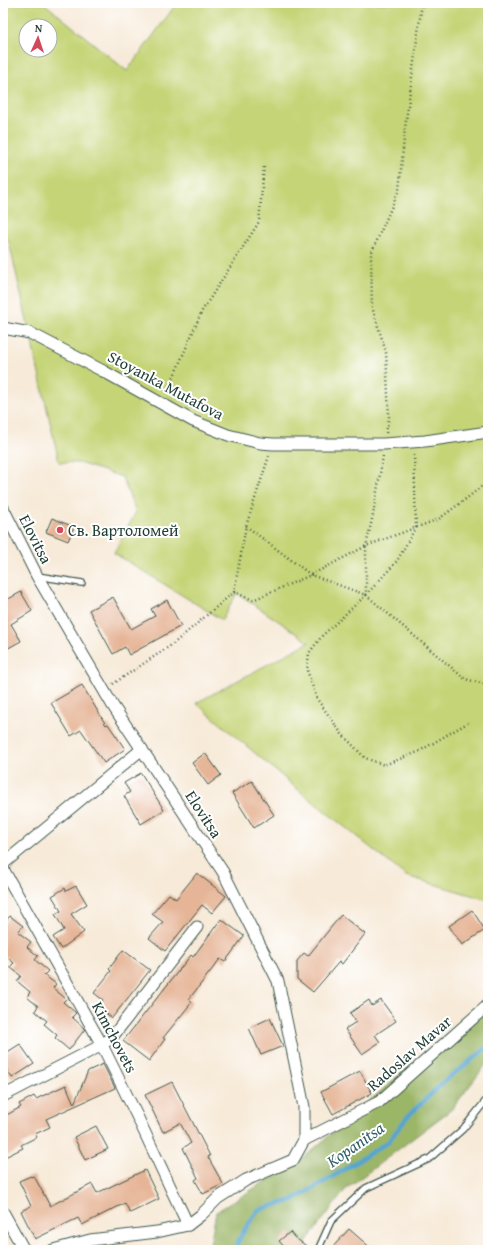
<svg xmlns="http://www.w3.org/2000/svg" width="491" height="1253" font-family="'Gentium Book Plus',serif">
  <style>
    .green { fill: #c5d476; stroke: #728855; fill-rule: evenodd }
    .forest { fill: #9cb667; stroke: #5e7a4e }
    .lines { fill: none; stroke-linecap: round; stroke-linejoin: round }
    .stream { stroke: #54a5cf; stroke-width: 4.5 }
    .building { fill: #e6b597 }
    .service-casing { stroke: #3f574d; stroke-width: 8 }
    .minor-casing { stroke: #3f574d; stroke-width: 13 }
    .path { stroke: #3f574d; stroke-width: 2.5; stroke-dasharray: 1 3; stroke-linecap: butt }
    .service { stroke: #fff; stroke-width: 5.5 }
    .minor { stroke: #fff; stroke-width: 11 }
    .poi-dot { fill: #d1495b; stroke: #fff; stroke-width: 1.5 }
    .labels { text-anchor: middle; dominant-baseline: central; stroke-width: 4; stroke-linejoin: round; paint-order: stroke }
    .street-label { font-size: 16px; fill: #1f3d34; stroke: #fff }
    .poi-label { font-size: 16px; fill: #1f3d34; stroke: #fff; text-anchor: start }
    .water-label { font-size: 17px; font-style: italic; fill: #32616a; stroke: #fff }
  </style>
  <rect width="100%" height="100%" fill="#fff"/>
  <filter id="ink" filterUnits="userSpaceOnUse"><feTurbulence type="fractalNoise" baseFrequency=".025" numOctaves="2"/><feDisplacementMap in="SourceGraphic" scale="8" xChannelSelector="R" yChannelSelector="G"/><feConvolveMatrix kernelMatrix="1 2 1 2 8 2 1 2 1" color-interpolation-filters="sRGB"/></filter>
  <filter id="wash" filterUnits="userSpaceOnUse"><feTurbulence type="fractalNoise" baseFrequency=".012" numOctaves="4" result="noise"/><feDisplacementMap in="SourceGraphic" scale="16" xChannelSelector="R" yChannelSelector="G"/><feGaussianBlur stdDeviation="0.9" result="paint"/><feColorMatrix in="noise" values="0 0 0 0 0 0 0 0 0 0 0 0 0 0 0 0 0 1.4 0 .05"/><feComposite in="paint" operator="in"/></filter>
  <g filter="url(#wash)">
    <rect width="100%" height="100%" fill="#f7ead8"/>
    <path class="green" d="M 3,3 L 44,3 L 127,71 L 177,3 L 488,3 L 488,900 L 406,876 L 296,788 L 196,703 L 309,642 L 237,593 L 222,620 L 114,553 L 136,512 L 122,477 L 79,463 L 59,462 L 9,242 L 3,232 ZM 26,26 L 50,26 L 50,50 L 26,50 Z"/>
    <path class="forest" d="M 488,999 L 488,1062 L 452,1109 L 346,1189 L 300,1250 L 209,1250 L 216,1212 L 303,1158 Z"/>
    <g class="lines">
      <path class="stream" d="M 235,1250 L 240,1237 L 258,1210 L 293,1200 L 324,1182 L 388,1142 L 408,1116 L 447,1079 L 488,1047"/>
    </g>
    <g id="blocks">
      <g class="building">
        <path d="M 52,518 L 74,527 L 68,541 L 46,532 Z"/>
        <path d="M 21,592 L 32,611 L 11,624 L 21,641 L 3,651 L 3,602 Z"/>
        <path d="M 113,597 L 131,629 L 155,616 L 151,609 L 167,600 L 181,626 L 129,655 L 125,647 L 113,654 L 89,610 Z"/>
        <path d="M 82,685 L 106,725 L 108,724 L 125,749 L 104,763 L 81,730 L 71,736 L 51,703 Z"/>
        <path d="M 205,753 L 221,775 L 208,785 L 192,763 Z"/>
        <path d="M 141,773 L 164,810 L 141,824 L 124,796 L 130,792 L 124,783 Z"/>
        <path d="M 252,781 L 274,815 L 254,828 L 232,793 Z"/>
        <path d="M 197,873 L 226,896 L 212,913 L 202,905 L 165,951 L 149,938 L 163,922 L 152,914 L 169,894 L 176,899 Z"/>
        <path d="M 76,886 L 87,904 L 71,914 L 84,932 L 61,949 L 53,937 L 64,930 L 55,914 L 61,911 L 52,896 L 65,888 L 66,891 Z"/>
        <path d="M 472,910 L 485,930 L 462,945 L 449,926 Z"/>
        <path d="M 341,915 L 365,934 L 342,964 L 339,962 L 313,992 L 297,979 L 297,961 L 304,953 L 308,956 Z"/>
        <path d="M 10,916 L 23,926 L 18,932 L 31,942 L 27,947 L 38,956 L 35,960 L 48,971 L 44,975 L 56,984 L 53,988 L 66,999 L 63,1002 L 76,1013 L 72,1017 L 85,1029 L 69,1050 L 55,1038 L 57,1035 L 44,1024 L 47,1021 L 35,1011 L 38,1006 L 27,997 L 30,992 L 17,981 L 21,976 L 10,967 L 14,963 L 3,954 L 3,924 Z"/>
        <path d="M 221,919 L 244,936 L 225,962 L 220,959 L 189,999 L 192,1002 L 163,1038 L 165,1039 L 149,1061 L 123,1041 L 191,955 L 193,957 Z"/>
        <path d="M 123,950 L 150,970 L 112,1018 L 98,1007 L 103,1000 L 94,993 L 111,971 L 109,969 Z"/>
        <path d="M 369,1000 L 372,1006 L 381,1000 L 396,1021 L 375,1035 L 380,1042 L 362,1054 L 345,1029 L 356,1022 L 350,1013 Z"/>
        <path d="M 270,1018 L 283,1046 L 261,1055 L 249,1028 Z"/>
        <path d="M 20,1044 L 34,1064 L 12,1078 L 3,1064 L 3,1055 Z"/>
        <path d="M 103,1064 L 115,1088 L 46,1119 L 50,1127 L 35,1134 L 37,1137 L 21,1145 L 23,1148 L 3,1158 L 3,1117 L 21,1107 L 19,1104 L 34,1096 L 36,1099 L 66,1085 L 74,1104 L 88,1071 Z"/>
        <path d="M 360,1071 L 372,1093 L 333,1114 L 321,1092 Z"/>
        <path d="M 172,1082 L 210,1156 L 208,1157 L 223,1184 L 203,1194 L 195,1180 L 198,1178 L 183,1148 L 191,1143 L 180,1123 L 163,1132 L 145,1095 Z"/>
        <path d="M 96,1126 L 108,1149 L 85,1160 L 74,1137 Z"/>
        <path d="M 145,1170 L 159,1199 L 130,1213 L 125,1203 L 82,1225 L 78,1218 L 35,1239 L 21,1211 L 31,1206 L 19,1181 L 31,1176 L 31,1177 L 34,1176 L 50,1206 L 92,1184 L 97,1193 Z"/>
        <path d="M 349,1229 L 373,1250 L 330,1250 Z"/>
        <path d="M 290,1232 L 294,1237 L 312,1250 L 287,1250 L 279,1241 Z"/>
      </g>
    </g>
  </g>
  <g filter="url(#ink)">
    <use href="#blocks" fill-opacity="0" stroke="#3f574d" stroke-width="1"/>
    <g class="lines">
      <defs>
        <g id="service">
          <path d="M 37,576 L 82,583"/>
          <path d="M 318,1250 L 331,1221 L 366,1188 L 429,1159 L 463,1129 L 488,1098"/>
        </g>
        <g id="minor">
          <path d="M 3,328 L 30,333 L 103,371 L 193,421 L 228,435 L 260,443 L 273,444 L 384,444 L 425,441 L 488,432"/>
          <path d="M 3,508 L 37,576 L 113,706 L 223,872 L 278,981 L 304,1107 L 304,1140 L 293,1160 L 246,1180 L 218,1198 L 201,1215 L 188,1225 L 157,1232 L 90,1240 L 53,1250"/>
          <path d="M 3,864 L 142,749"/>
          <path d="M 3,869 L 102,1045 L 137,1116 L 188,1225"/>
          <path d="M 3,1096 L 102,1045 L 113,1036 L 197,927"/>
          <path d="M 304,1140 L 379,1102 L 488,1005"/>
          <path d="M 3,1212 L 24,1250"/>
        </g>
      </defs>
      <use href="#service" class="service-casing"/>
      <use href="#minor" class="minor-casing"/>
      <g class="path">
        <path d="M 167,392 L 202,311 L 259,222 L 264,166"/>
        <path d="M 386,433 L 389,418 L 386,352 L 372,307 L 371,254 L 399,190 L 405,128 L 422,3"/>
        <path d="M 383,456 L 373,515 L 366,546 L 366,595 L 322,636 L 309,653 L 307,670 L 317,699 L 341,733 L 365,758 L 384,765 L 418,752 L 469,722"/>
        <path d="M 246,526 L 311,575 L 366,595 L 397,561 L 416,527 L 414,454"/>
        <path d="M 234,592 L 253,600 L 311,575 L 366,546 L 439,519 L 471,495 L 488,481"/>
        <path d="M 366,595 L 465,679 L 488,685"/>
        <path d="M 113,684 L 173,644 L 234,592 L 246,526 L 269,456"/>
      </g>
      <use href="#service" class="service"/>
      <use href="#minor" class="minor"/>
    </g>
  </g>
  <circle class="poi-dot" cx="60" cy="530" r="4"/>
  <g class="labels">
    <g class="street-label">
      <text transform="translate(166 385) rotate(28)">Stoyanka Mutafova</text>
      <text transform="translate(36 539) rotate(63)">Elovitsa</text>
      <text transform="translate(204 814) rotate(57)">Elovitsa</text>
      <text transform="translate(115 1037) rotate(62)">Kimchovets</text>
      <text transform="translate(409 1053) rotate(-41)">Radoslav Mavar</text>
    </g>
    <g class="poi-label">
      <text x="68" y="530">Св. Вартоломей</text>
    </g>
    <g class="water-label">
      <text transform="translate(355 1144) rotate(-35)">Kopanitsa</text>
    </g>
  </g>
  <rect width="491" height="1253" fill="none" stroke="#fff" stroke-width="16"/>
  <g transform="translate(38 38) rotate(3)"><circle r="19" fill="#ffffff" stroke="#a5b1ae"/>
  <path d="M0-3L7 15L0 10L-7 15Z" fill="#d1495b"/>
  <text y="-6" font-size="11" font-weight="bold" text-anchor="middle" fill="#1f3d34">N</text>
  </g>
</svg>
